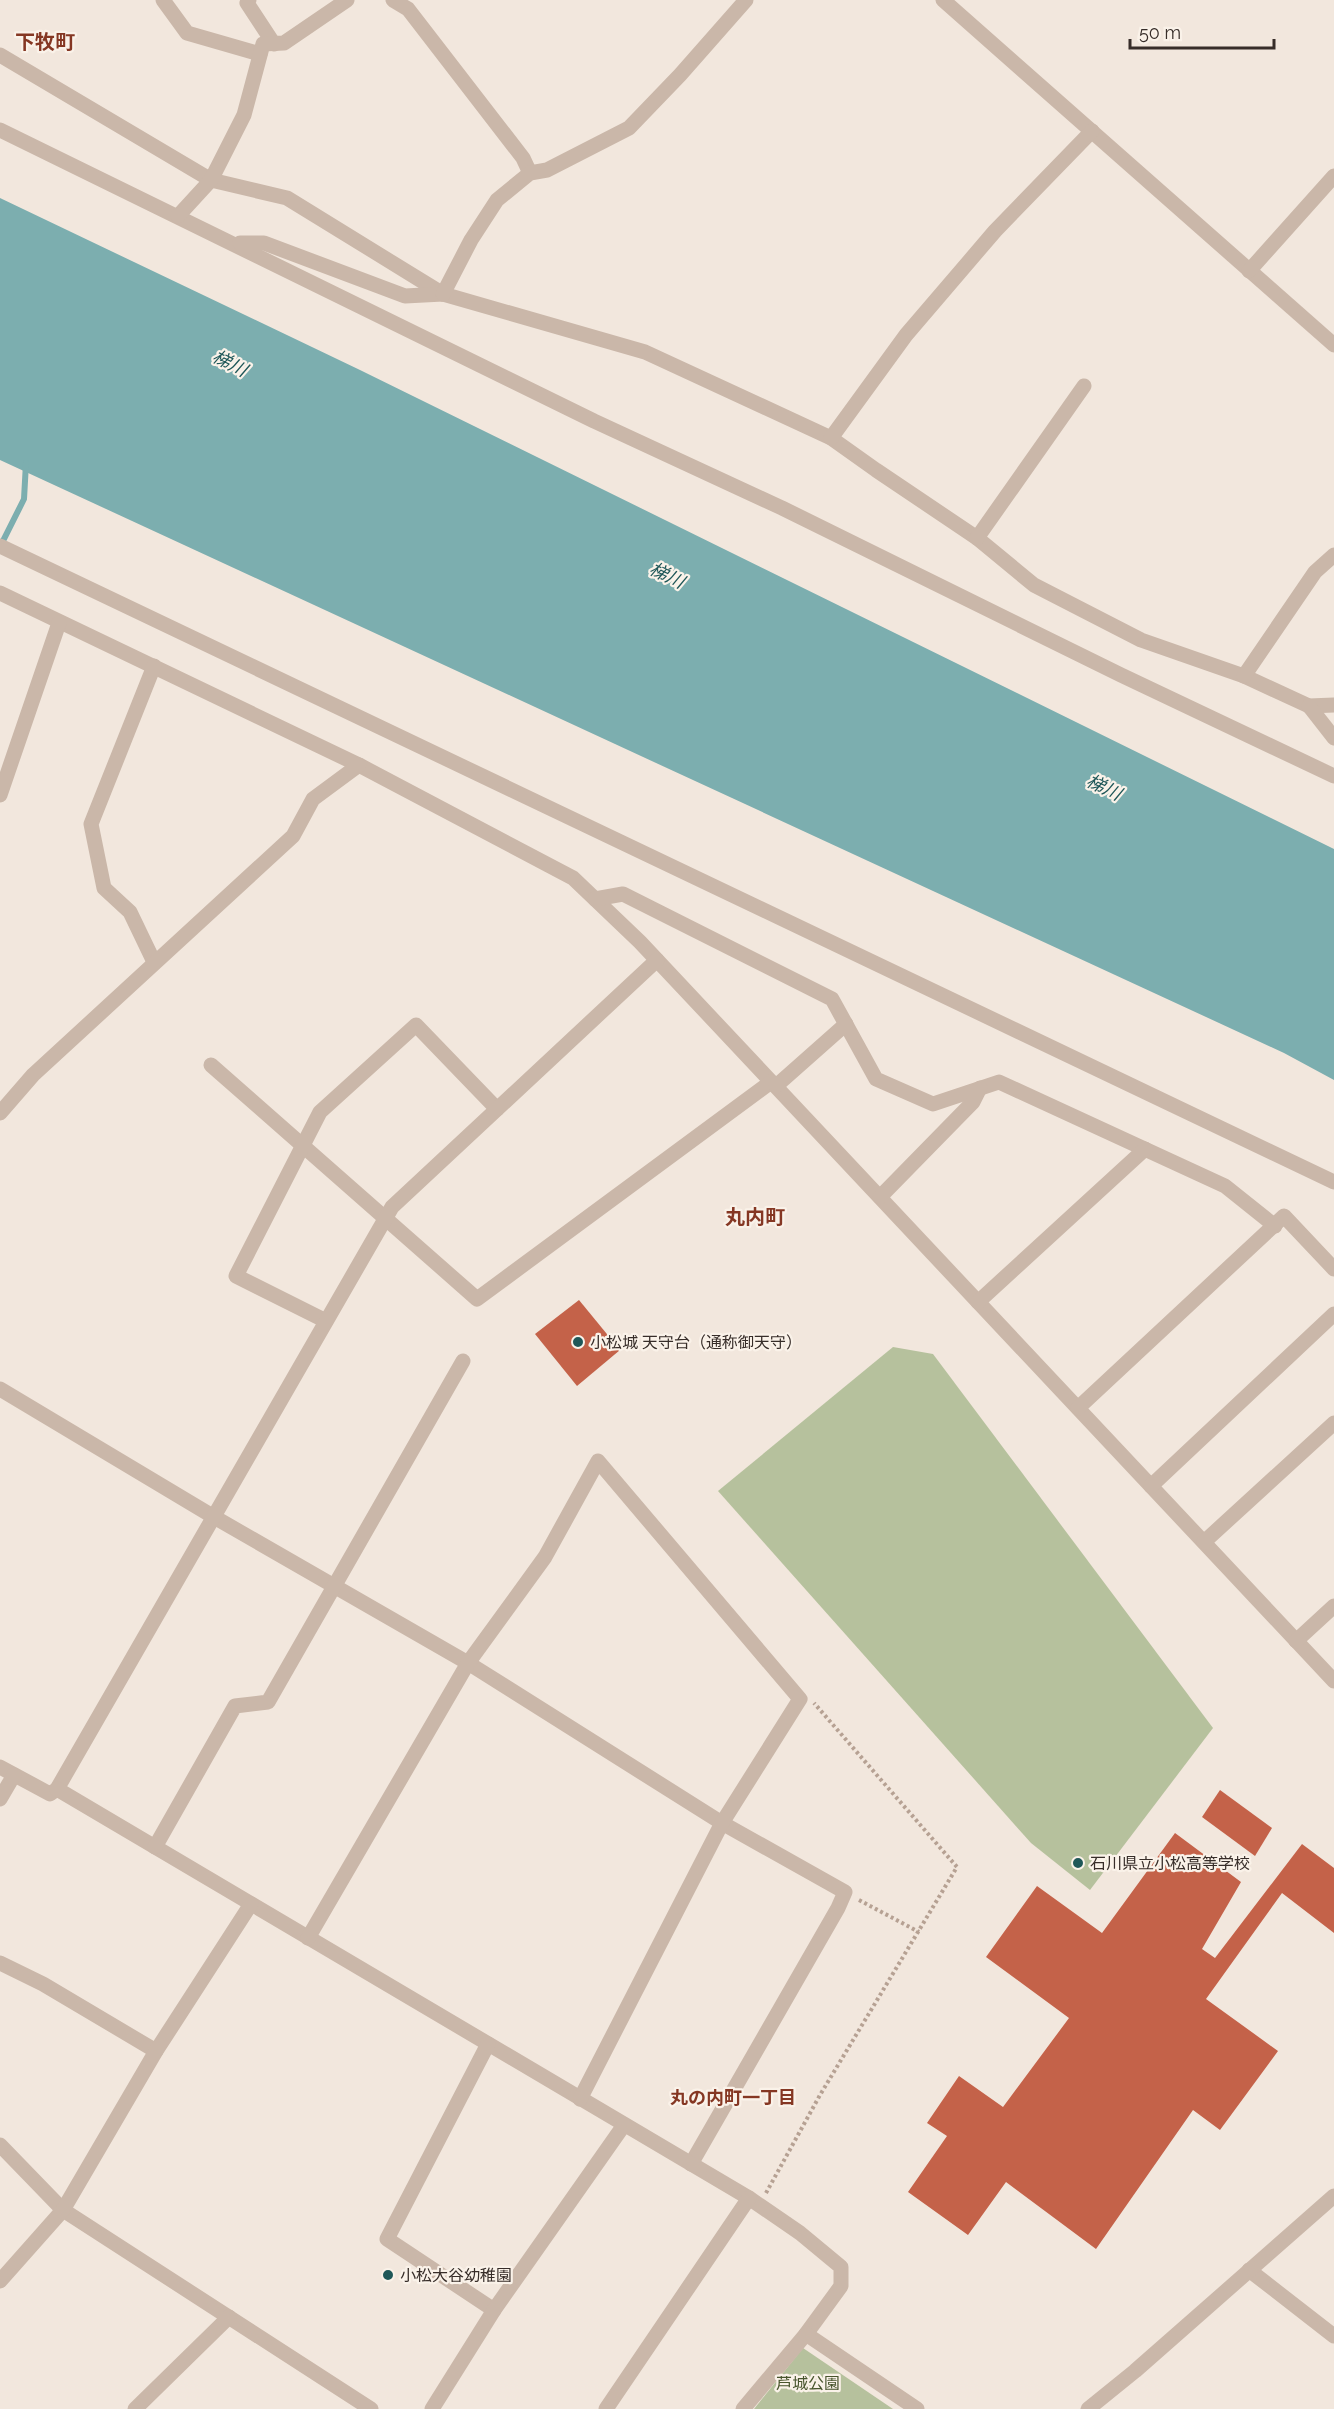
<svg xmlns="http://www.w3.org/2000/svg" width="1334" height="2409" font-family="Raleway,'Noto Sans JP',sans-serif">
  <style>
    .green { fill: #b6c19d }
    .water { fill: #7caeaf }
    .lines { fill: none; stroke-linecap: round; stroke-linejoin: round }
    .stream { stroke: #7caeaf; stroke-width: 6 }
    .building { fill: #c46249 }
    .path { stroke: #b6a193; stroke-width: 4; stroke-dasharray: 3 3; stroke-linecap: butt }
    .minor { stroke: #cab7a9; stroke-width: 15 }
    .poi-dot { fill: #1f5758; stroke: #faf2e9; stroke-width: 2 }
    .labels { text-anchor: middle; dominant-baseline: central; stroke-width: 4.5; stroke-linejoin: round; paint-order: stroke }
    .poi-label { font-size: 16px; fill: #372d29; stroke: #faf2e9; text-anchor: start }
    .park-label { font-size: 16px; fill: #48552d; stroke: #faf2e9 }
    .water-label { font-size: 18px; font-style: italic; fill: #1f5758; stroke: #faf2e9 }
    .neighbourhood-label { font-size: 18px; font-weight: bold; fill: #853723; stroke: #faf2e9 }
    .quarter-label { font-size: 20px; font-weight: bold; fill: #853723; stroke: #faf2e9 }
  </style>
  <rect width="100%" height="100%" fill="#f2e7dd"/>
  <g class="green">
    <path d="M 893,1347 L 933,1354 L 1213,1728 L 1090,1890 L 1031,1843 L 718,1491 Z"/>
    <path d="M 803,2348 L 893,2409 L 754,2409 Z"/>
  </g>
  <path class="water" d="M 0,198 L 360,370 L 1334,849 L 1334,1080 L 1284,1053 L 0,460 Z"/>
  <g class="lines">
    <path class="stream" d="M 0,547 L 24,499 L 26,463"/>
  </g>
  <g class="building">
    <path d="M 579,1300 L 620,1350 L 577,1386 L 535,1334 Z"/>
    <path d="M 1220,1790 L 1272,1828 L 1255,1856 L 1202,1817 Z"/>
    <path d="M 1175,1833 L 1241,1882 L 1202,1949 L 1215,1958 L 1302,1844 L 1334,1868 L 1334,1933 L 1282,1893 L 1206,1999 L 1278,2051 L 1220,2130 L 1193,2110 L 1096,2249 L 1006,2182 L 968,2235 L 908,2192 L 947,2136 L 927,2123 L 959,2076 L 1003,2107 L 1069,2018 L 986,1957 L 1037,1886 L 1102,1933 Z"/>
  </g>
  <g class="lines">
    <g class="path">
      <path d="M 859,1900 L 919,1932"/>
      <path d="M 766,2193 L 820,2095 L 957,1867 L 814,1703"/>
    </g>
    <g class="minor">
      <path d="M 163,0 L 187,33 L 260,54"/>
      <path d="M 249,0 L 247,3 L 274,44"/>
      <path d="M 393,0 L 408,9 L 523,158 L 530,173"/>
      <path d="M 943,0 L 1334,345"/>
      <path d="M 0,55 L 211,180 L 287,198 L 443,294 L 645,352 L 831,438 L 876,470 L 977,538 L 1034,585 L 1141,640 L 1244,676 L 1309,706 L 1334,705"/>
      <path d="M 0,130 L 594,421 L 782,508 L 1121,675 L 1334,776"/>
      <path d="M 178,216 L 211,180 L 244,115 L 263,44 L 284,43 L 347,0"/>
      <path d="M 240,243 L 264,243 L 405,296 L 443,294"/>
      <path d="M 1249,271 L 1334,176"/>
      <path d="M 443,294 L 471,240 L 497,200 L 530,173 L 547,170 L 629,128 L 680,75 L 746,0"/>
      <path d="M 831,438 L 906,335 L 995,231 L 1092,131"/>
      <path d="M 977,538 L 1084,386"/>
      <path d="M 0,546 L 1334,1182"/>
      <path d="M 0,593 L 359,765 L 573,878 L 640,942 L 1334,1681"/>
      <path d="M 154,666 L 91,824 L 104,888 L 130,912 L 154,962"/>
      <path d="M 1244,676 L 1315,572 L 1334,555"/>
      <path d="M 1309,706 L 1334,738"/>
      <path d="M 0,795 L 59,623"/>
      <path d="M 595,899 L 623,894 L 832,999 L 876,1079 L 933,1104 L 999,1082 L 1225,1186 L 1275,1226"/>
      <path d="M 211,1065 L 477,1299 L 771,1082"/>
      <path d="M 776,1086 L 846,1024"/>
      <path d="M 0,1113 L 33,1075 L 293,836 L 313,799 L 359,765"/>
      <path d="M 880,1197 L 973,1102 L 980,1088"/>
      <path d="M 978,1302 L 1145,1149"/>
      <path d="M 326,1321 L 236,1276 L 320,1112 L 416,1025 L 497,1109"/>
      <path d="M 0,1389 L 214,1517 L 468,1663 L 722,1823 L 845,1892 L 838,1908 L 691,2164"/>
      <path d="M 1078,1408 L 1284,1216 L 1334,1269"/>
      <path d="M 1151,1486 L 1334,1314"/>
      <path d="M 1204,1542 L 1334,1423"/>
      <path d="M 1296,1641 L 1334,1606"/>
      <path d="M 0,1767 L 50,1794 L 57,1789 L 392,1207 L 657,960"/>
      <path d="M 57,1789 L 749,2198 L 800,2233 L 841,2267 L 841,2286 L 806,2334 L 743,2409"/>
      <path d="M 0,1799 L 14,1775"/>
      <path d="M 155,1847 L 235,1706 L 268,1702 L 463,1361"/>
      <path d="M 308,1938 L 468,1663 L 545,1557 L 598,1461 L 800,1699 L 722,1823 L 580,2099"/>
      <path d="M 0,1963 L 43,1984 L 156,2051"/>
      <path d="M 488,2044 L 387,2239 L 494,2310"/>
      <path d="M 0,2145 L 63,2210 L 371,2409"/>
      <path d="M 1249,2270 L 1334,2336"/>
      <path d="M 0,2281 L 63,2210 L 156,2051 L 251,1904"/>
      <path d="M 806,2334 L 917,2409"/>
      <path d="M 135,2409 L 229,2317"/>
      <path d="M 432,2409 L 494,2310 L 624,2125"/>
      <path d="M 606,2409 L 749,2198"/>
      <path d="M 1088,2409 L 1135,2371 L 1334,2196"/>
    </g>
  </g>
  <g class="poi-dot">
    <circle cx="578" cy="1342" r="6"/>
    <circle cx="1078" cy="1863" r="6"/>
    <circle cx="388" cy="2275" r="6"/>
  </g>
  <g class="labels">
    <g class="poi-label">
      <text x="590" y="1342">小松城 天守台（通称御天守）</text>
      <text x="1090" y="1863">石川県立小松高等学校</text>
      <text x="400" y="2275">小松大谷幼稚園</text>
    </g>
    <g class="park-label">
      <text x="808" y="2383">芦城公園</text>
    </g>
    <g class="water-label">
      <text transform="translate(230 363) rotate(27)">梯川</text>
      <text transform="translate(667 575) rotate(26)">梯川</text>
      <text transform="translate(1104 787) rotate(26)">梯川</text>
    </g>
    <g class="neighbourhood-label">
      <text x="733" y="2097">丸の内町一丁目</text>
    </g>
    <g class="quarter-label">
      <text x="45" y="42">下牧町</text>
      <text x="755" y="1217">丸内町</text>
    </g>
  </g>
  <path d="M1130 39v9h144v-9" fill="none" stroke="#372d29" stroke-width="3"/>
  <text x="1139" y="39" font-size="18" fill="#372d29" stroke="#faf2e9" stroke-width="4.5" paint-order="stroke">50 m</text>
</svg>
